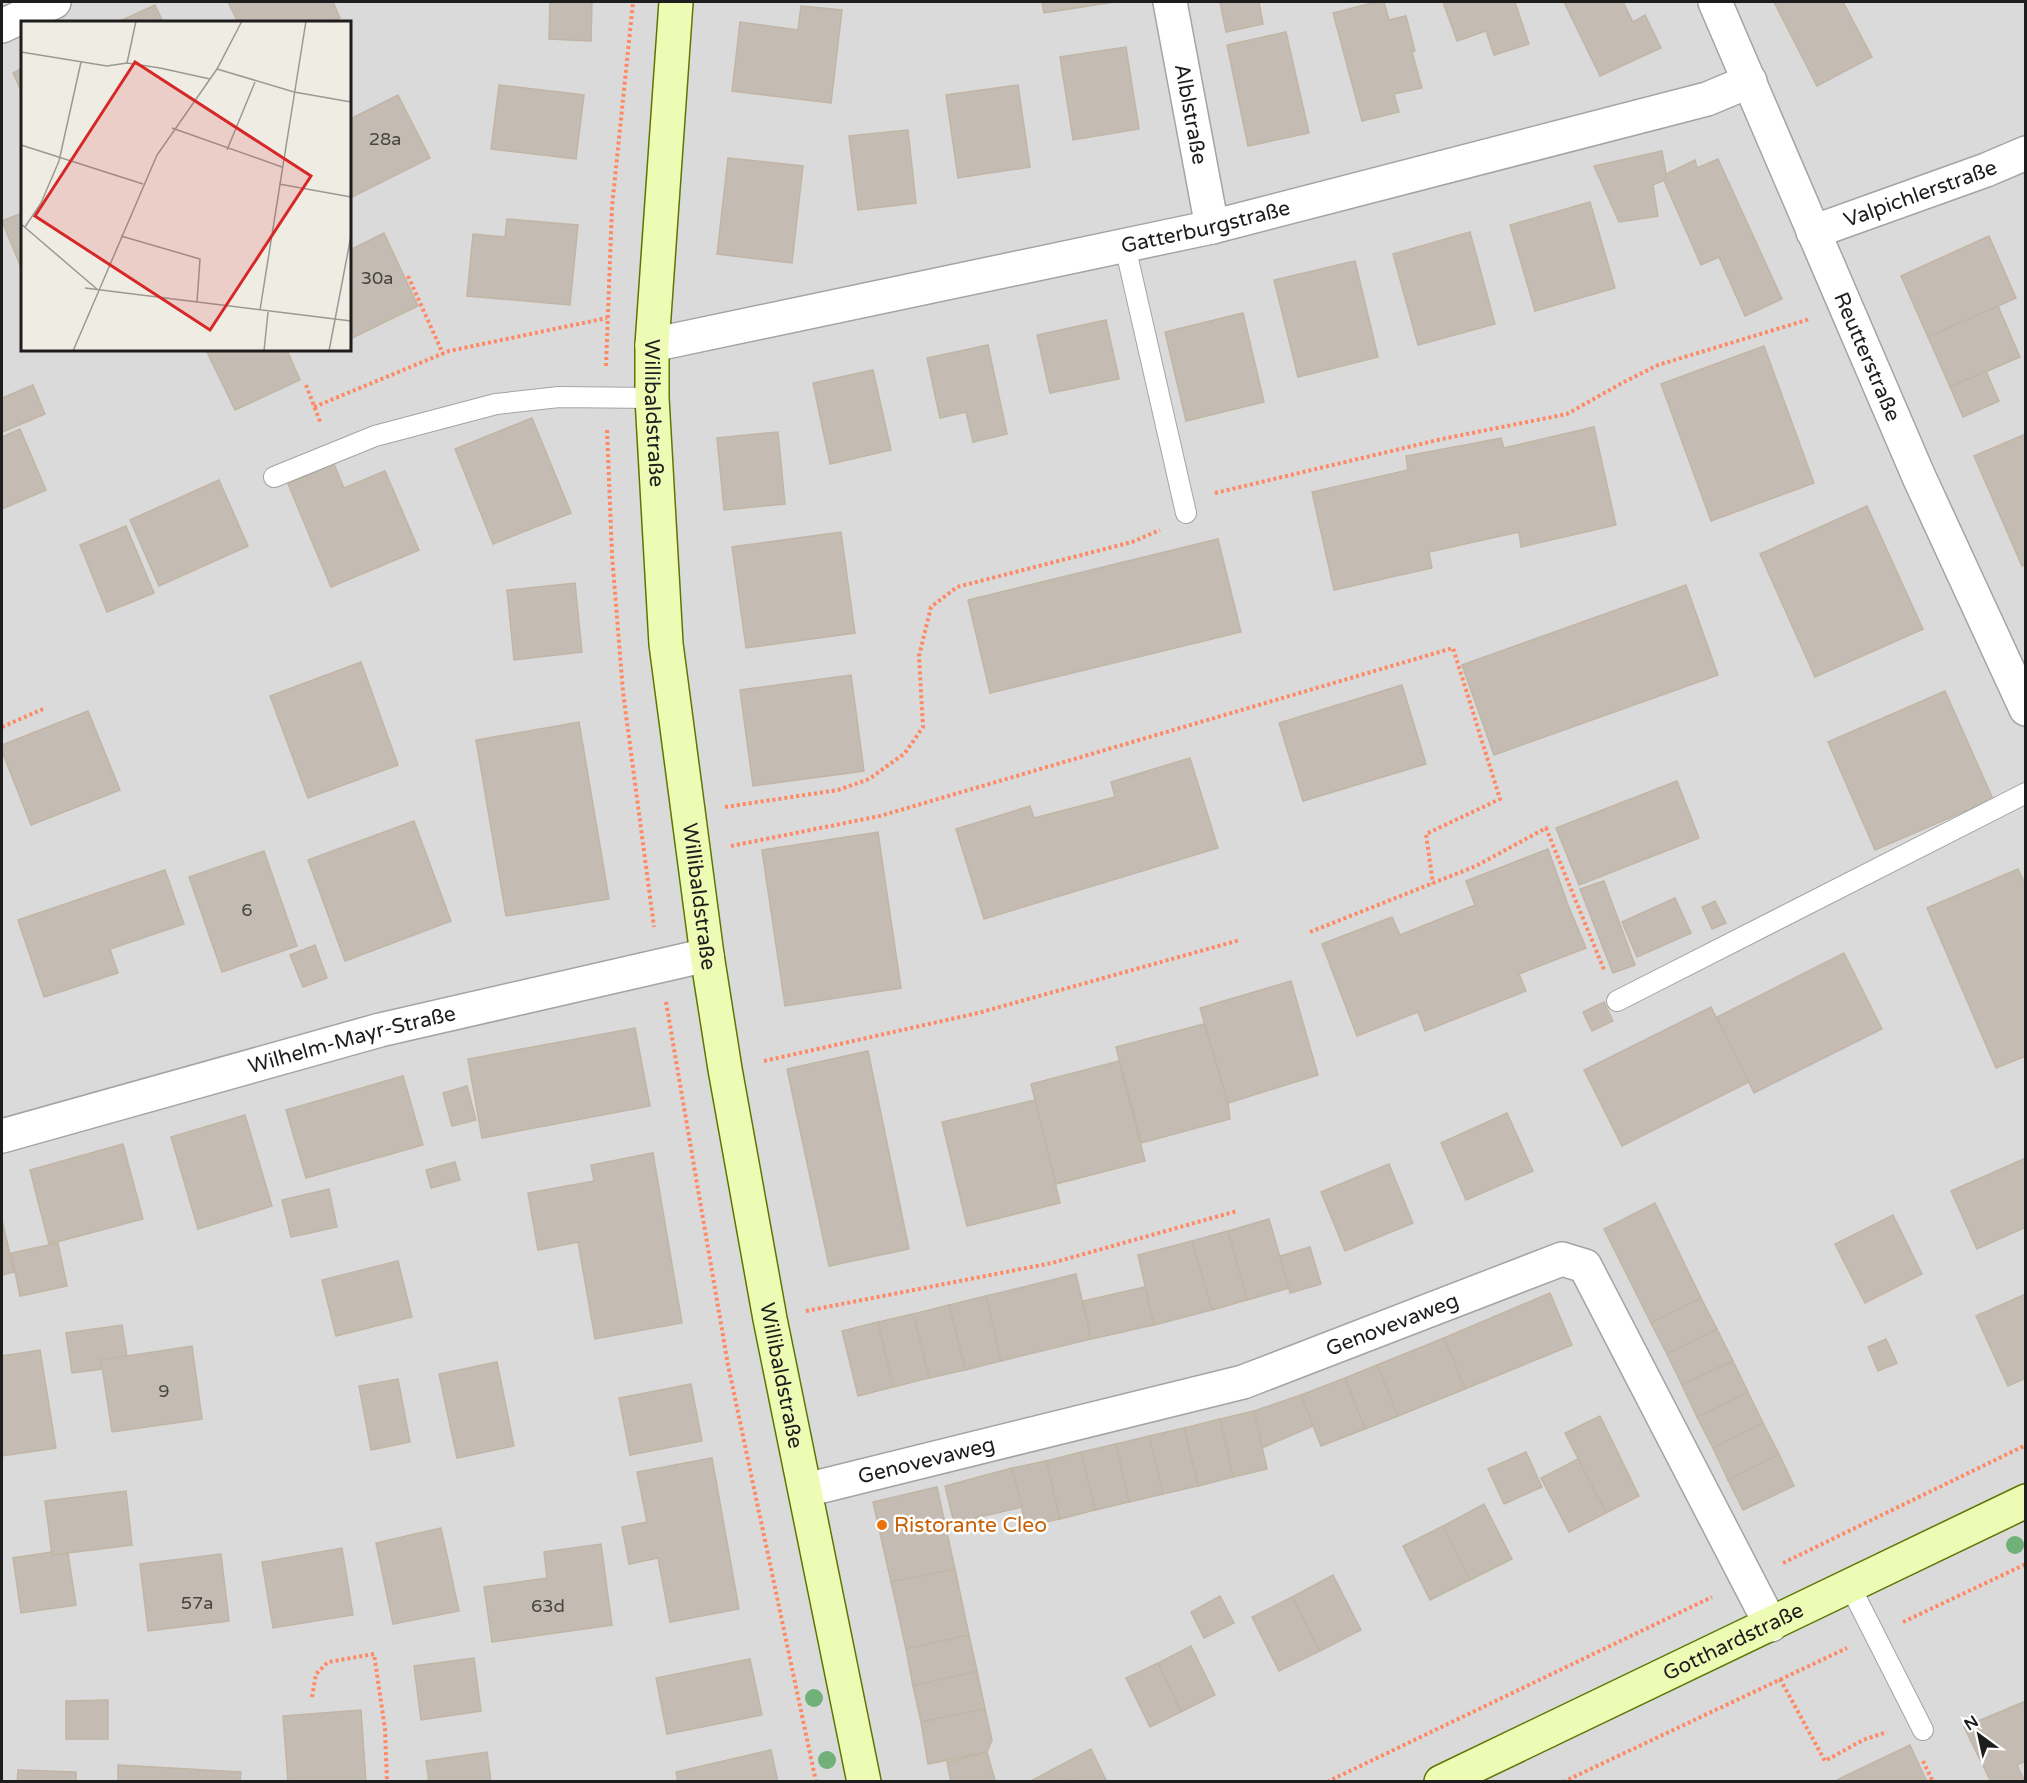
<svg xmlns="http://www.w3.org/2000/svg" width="2027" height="1783" font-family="'Varela Round',sans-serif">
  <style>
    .residential { fill: #dbdada; fill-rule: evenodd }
    .building { fill: #c4bcb2; stroke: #c1b5a5; stroke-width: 1.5 }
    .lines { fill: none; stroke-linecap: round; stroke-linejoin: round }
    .lane-casing { stroke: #a4a4a4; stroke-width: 22 }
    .street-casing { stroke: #a4a4a4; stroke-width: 36 }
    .secondary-casing { stroke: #5a7701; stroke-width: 36 }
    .path { stroke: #fe8965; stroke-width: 4; stroke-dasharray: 3 3; stroke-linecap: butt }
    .lane { stroke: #fff; stroke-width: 20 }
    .street { stroke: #fff; stroke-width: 33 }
    .secondary { stroke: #eefbb4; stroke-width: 33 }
    .tree { fill: #70b079 }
    .food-dot { fill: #e8710a; stroke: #fff; stroke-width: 2 }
    .labels { text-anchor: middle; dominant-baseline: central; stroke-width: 5; stroke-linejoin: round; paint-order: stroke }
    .number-label { font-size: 18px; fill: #474542 }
    .street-label { font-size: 21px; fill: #1d1d1d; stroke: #fff }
    .food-label { font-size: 21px; fill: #c56008; stroke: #fff; text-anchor: start }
    .inset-road { fill: none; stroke: #9b9994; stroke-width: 1.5 }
    .view { fill: #d62828; fill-opacity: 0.15; stroke: #d62828; stroke-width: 3 }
    .inset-edge { fill: none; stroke: #1d1d1d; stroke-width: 3 }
  </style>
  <rect width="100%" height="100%" fill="#efece3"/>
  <path class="residential" d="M 2,2 L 2025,2 L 2025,1781 L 2,1781 ZM 22,22 L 350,22 L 350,350 L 22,350 Z"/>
  <g class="building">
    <path d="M 228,2 L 333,2 L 340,18 L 330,22 L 238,22 Z"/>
    <path d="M 550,2 L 592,2 L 591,41 L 549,39 Z"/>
    <path d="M 1042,2 L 1115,2 L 1044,13 Z"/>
    <path d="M 1220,2 L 1259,2 L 1263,24 L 1226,32 Z"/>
    <path d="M 1376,2 L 1384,2 L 1389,20 L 1406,16 L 1415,51 L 1412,52 L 1422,88 L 1394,94 L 1399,112 L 1362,121 L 1333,13 Z"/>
    <path d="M 1443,2 L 1515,2 L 1529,44 L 1494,55 L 1486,31 L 1457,41 Z"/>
    <path d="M 1564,2 L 1623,2 L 1633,22 L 1645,15 L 1661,48 L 1600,76 Z"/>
    <path d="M 1774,2 L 1843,2 L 1872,57 L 1817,86 Z"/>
    <path d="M 155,5 L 163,22 L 118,22 Z"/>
    <path d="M 801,6 L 842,10 L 831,103 L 732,91 L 740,22 L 798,30 Z"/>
    <path d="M 1286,32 L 1309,133 L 1248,146 L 1227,45 Z"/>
    <path d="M 1126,47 L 1139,129 L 1073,140 L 1060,57 Z"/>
    <path d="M 22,68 L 22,93 L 13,73 Z"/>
    <path d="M 499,85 L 584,95 L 576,159 L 491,149 Z"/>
    <path d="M 1018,85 L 1030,167 L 958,178 L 946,95 Z"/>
    <path d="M 398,95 L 430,158 L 350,198 L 350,119 Z"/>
    <path d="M 908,130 L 916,203 L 858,210 L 849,136 Z"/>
    <path d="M 1662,151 L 1667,179 L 1653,185 L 1658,216 L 1619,222 L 1594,166 Z"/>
    <path d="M 728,158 L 803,166 L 792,263 L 717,254 Z"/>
    <path d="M 1718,159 L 1782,299 L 1745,316 L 1719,257 L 1701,265 L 1665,183 L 1666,174 L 1695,160 L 1697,168 Z"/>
    <path d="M 1590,202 L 1615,288 L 1535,311 L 1510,225 Z"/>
    <path d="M 22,213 L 22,270 L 2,221 Z"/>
    <path d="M 507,219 L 578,225 L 570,305 L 467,296 L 473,234 L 505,237 Z"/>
    <path d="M 1470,232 L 1495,324 L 1418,345 L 1393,254 Z"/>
    <path d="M 384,233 L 418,306 L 350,339 L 350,250 Z"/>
    <path d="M 1989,236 L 2016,298 L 1928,337 L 1901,276 Z"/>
    <path d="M 1355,261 L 1378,357 L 1298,377 L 1274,280 Z"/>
    <path d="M 1998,306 L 2020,357 L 1950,387 L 1928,337 Z"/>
    <path d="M 1243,313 L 1264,402 L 1186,421 L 1165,332 Z"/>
    <path d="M 1106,320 L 1119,379 L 1050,393 L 1037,335 Z"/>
    <path d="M 988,345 L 1007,434 L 973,442 L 966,412 L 940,418 L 927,358 Z"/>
    <path d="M 1764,346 L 1814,483 L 1711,521 L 1661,384 Z"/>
    <path d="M 206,350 L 287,350 L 300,380 L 235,410 Z"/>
    <path d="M 873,370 L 891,450 L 830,464 L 813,383 Z"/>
    <path d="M 1986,371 L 1999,401 L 1963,417 L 1950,387 Z"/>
    <path d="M 33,385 L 45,414 L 2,432 L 2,398 Z"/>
    <path d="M 532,418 L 571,513 L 493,544 L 455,449 Z"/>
    <path d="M 1594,427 L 1616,525 L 1521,547 L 1519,532 L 1429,552 L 1432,568 L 1334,590 L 1312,492 L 1408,470 L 1406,456 L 1501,438 L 1504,448 Z"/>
    <path d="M 20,429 L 46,490 L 2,509 L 2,437 Z"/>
    <path d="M 778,432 L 785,504 L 724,510 L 717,438 Z"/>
    <path d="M 2026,434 L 2026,564 L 2022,566 L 1974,456 Z"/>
    <path d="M 334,464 L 344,488 L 385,471 L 419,550 L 331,587 L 288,484 Z"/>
    <path d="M 219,480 L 248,546 L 159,586 L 130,520 Z"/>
    <path d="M 1867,506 L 1923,629 L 1815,677 L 1760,554 Z"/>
    <path d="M 126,526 L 154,593 L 107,612 L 80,545 Z"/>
    <path d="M 841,532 L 855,633 L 746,648 L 732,547 Z"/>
    <path d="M 1218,539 L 1241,632 L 990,693 L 968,600 Z"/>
    <path d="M 575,583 L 582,652 L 514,660 L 507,590 Z"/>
    <path d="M 1686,585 L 1718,675 L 1494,755 L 1462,665 Z"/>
    <path d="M 361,662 L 398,765 L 308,798 L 270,696 Z"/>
    <path d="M 851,675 L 864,771 L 753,786 L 740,690 Z"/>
    <path d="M 1402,685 L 1426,764 L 1303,801 L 1279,723 Z"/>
    <path d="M 1945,691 L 1993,799 L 1875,850 L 1828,742 Z"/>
    <path d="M 88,711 L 120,790 L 31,825 L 2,751 L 2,745 Z"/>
    <path d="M 579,722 L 609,899 L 506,916 L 476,740 Z"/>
    <path d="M 1190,758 L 1218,848 L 984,919 L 956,829 L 1030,806 L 1034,818 L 1115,797 L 1111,782 Z"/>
    <path d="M 1677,781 L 1699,838 L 1579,885 L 1556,828 Z"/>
    <path d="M 414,821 L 451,921 L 345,961 L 308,860 Z"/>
    <path d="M 878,832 L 901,988 L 785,1006 L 762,850 Z"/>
    <path d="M 1548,849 L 1568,905 L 1586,948 L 1519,974 L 1526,991 L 1425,1031 L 1418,1012 L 1357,1036 L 1322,944 L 1392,917 L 1400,935 L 1475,905 L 1466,881 Z"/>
    <path d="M 264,851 L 297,946 L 222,972 L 189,877 Z"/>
    <path d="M 2018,869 L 2026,886 L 2026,1056 L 1996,1068 L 1927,908 Z"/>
    <path d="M 165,870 L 184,924 L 110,949 L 118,973 L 44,997 L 18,920 Z"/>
    <path d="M 1604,881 L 1635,965 L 1613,973 L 1580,889 Z"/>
    <path d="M 1675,898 L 1691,933 L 1637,957 L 1622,922 Z"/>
    <path d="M 1715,901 L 1726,923 L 1712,929 L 1702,907 Z"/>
    <path d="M 315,945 L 327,978 L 303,987 L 290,955 Z"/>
    <path d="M 1844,953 L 1882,1029 L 1754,1093 L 1717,1017 Z"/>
    <path d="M 1291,981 L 1318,1075 L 1228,1103 L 1200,1008 Z"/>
    <path d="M 1604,1002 L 1613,1021 L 1592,1031 L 1583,1012 Z"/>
    <path d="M 1711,1007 L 1749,1082 L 1622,1146 L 1584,1070 Z"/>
    <path d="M 1204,1024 L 1228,1103 L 1230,1119 L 1141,1143 L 1116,1047 Z"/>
    <path d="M 635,1028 L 650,1106 L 482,1138 L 468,1059 Z"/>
    <path d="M 868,1051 L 909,1249 L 829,1266 L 787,1069 Z"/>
    <path d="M 1119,1061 L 1145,1161 L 1056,1184 L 1031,1084 Z"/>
    <path d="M 403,1076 L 423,1145 L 306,1178 L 286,1110 Z"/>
    <path d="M 467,1086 L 476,1120 L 452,1126 L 443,1093 Z"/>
    <path d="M 1035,1100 L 1060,1203 L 967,1226 L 942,1122 Z"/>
    <path d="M 1507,1113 L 1533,1171 L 1466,1200 L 1441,1143 Z"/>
    <path d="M 245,1115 L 272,1206 L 198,1229 L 171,1137 Z"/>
    <path d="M 123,1144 L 143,1219 L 49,1244 L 30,1170 Z"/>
    <path d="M 653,1153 L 682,1323 L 595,1339 L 578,1242 L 538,1250 L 528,1193 L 594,1181 L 591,1165 Z"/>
    <path d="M 2026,1158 L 2026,1227 L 1977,1249 L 1951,1191 Z"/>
    <path d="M 455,1162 L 460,1180 L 431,1188 L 426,1170 Z"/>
    <path d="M 1389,1164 L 1413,1223 L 1345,1251 L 1321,1192 Z"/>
    <path d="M 329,1189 L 337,1227 L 291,1237 L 282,1200 Z"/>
    <path d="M 1655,1203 L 1701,1298 L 1651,1323 L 1604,1229 Z"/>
    <path d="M 1893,1215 L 1922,1274 L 1865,1303 L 1835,1244 Z"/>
    <path d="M 1269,1219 L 1289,1288 L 1247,1300 L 1228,1231 Z"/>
    <path d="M 2,1220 L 14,1272 L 2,1275 Z"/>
    <path d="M 1228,1231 L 1247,1300 L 1212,1310 L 1192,1241 Z"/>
    <path d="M 1192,1241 L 1212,1310 L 1154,1325 L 1138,1255 Z"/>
    <path d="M 58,1243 L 67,1286 L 20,1296 L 11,1253 Z"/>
    <path d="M 1310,1247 L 1321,1284 L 1290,1293 L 1280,1256 Z"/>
    <path d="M 398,1261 L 412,1317 L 336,1336 L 322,1280 Z"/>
    <path d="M 1076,1274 L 1091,1339 L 1001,1361 L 986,1296 Z"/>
    <path d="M 1145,1287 L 1154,1325 L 1091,1339 L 1083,1301 Z"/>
    <path d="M 1550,1293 L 1572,1345 L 1465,1389 L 1444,1338 Z"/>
    <path d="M 2026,1294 L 2026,1378 L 2008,1386 L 1976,1316 Z"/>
    <path d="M 986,1296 L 1001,1361 L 965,1370 L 949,1305 Z"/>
    <path d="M 1701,1298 L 1717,1329 L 1667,1354 L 1651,1323 Z"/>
    <path d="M 949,1305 L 965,1370 L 929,1378 L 913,1314 Z"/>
    <path d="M 913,1314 L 929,1378 L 893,1387 L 878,1322 Z"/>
    <path d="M 878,1322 L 893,1387 L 858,1396 L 842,1331 Z"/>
    <path d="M 122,1325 L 127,1356 L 101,1360 L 103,1369 L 72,1373 L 66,1333 Z"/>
    <path d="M 1717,1329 L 1733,1361 L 1682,1385 L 1667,1354 Z"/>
    <path d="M 1444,1338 L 1465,1389 L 1398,1416 L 1377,1365 Z"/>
    <path d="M 1886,1339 L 1897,1363 L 1878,1371 L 1868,1347 Z"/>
    <path d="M 192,1346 L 202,1419 L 112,1432 L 101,1360 Z"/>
    <path d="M 40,1350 L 56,1448 L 2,1456 L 2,1356 Z"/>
    <path d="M 1733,1361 L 1748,1392 L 1697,1417 L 1682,1385 Z"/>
    <path d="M 497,1362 L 514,1446 L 457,1458 L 439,1374 Z"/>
    <path d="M 1377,1365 L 1398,1416 L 1365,1429 L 1345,1378 Z"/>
    <path d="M 1345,1378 L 1365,1429 L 1321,1446 L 1301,1395 Z"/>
    <path d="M 398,1379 L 410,1442 L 371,1450 L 359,1386 Z"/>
    <path d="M 691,1384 L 702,1441 L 630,1455 L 619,1398 Z"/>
    <path d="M 1748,1392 L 1763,1423 L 1713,1448 L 1697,1417 Z"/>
    <path d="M 1301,1395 L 1313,1426 L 1262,1448 L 1254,1411 Z"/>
    <path d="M 1254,1411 L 1267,1469 L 1233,1477 L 1220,1419 Z"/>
    <path d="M 1600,1416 L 1639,1496 L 1606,1513 L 1565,1433 Z"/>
    <path d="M 1220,1419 L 1233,1477 L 1198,1486 L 1184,1428 Z"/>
    <path d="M 1763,1423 L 1779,1454 L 1728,1480 L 1713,1448 Z"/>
    <path d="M 1184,1428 L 1198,1486 L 1163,1494 L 1149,1436 Z"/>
    <path d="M 1149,1436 L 1163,1494 L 1129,1502 L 1116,1444 Z"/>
    <path d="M 1116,1444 L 1129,1502 L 1095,1510 L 1081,1452 Z"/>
    <path d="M 1081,1452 L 1095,1510 L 1060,1519 L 1046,1461 Z"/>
    <path d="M 1526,1452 L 1542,1487 L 1504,1504 L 1488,1469 Z"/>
    <path d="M 1779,1454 L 1794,1486 L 1743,1510 L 1728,1480 Z"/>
    <path d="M 712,1458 L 739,1609 L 670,1622 L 658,1558 L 629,1564 L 622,1527 L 647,1522 L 637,1472 Z"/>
    <path d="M 1578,1459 L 1606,1513 L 1569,1532 L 1541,1478 Z"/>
    <path d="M 1046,1461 L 1060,1519 L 1026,1526 L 1012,1468 Z"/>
    <path d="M 1012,1468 L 1022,1507 L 954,1523 L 945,1486 Z"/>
    <path d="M 937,1487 L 955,1569 L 891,1582 L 873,1502 Z"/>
    <path d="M 126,1491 L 132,1545 L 52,1555 L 45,1501 Z"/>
    <path d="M 1484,1504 L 1512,1559 L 1470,1580 L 1443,1526 Z"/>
    <path d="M 1443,1526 L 1470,1580 L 1430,1600 L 1403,1546 Z"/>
    <path d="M 441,1528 L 459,1611 L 393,1624 L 376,1543 Z"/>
    <path d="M 601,1544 L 612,1625 L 492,1642 L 484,1587 L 547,1578 L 544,1552 Z"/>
    <path d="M 342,1548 L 353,1615 L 273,1628 L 262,1562 Z"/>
    <path d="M 51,1552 L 52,1555 L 68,1553 L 76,1605 L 21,1613 L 13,1558 Z"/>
    <path d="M 221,1554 L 229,1621 L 148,1631 L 140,1564 Z"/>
    <path d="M 955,1569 L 969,1635 L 906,1649 L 891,1582 Z"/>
    <path d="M 1333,1575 L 1361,1630 L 1320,1651 L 1292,1597 Z"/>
    <path d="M 1220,1596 L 1234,1623 L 1204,1638 L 1191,1612 Z"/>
    <path d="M 1292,1597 L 1320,1651 L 1279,1671 L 1252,1617 Z"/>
    <path d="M 969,1635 L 977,1671 L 913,1686 L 906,1649 Z"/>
    <path d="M 1191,1646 L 1215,1695 L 1181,1712 L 1158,1663 Z"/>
    <path d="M 474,1658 L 481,1711 L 421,1720 L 414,1666 Z"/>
    <path d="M 750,1659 L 762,1715 L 667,1734 L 656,1678 Z"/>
    <path d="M 1158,1663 L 1181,1712 L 1150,1727 L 1126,1678 Z"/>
    <path d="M 977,1671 L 985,1709 L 921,1722 L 913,1686 Z"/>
    <path d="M 108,1700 L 108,1739 L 66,1739 L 66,1701 Z"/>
    <path d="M 2026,1701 L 2026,1761 L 2017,1765 L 2025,1782 L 1991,1782 L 1964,1727 Z"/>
    <path d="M 985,1709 L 992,1740 L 987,1752 L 928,1764 L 921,1722 Z"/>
    <path d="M 361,1710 L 366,1782 L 288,1782 L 283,1716 Z"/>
    <path d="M 1910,1745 L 1927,1782 L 1834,1782 L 1843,1777 Z"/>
    <path d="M 1091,1749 L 1107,1782 L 1073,1782 L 1073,1780 L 1029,1782 Z"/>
    <path d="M 771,1750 L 778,1782 L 678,1782 L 676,1772 Z"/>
    <path d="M 487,1752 L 491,1782 L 429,1782 L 426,1761 Z"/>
    <path d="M 987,1752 L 995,1780 L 991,1782 L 951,1782 L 947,1762 Z"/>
    <path d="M 118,1765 L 241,1772 L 240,1782 L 118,1782 Z"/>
    <path d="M 18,1770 L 76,1772 L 76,1782 L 17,1782 Z"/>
  </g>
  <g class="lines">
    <defs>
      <g id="lane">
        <path d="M 1125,246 L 1186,513"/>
        <path d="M 274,477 L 375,436 L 496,404 L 559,397 L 652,398"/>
        <path d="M 1617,1001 L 2026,793"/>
        <path d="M 1850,1586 L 1923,1730"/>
      </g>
      <g id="street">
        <path id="s1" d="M 1170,2 L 1212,227"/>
        <path id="s2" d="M 1715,2 L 1919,477 L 2026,709"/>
        <path d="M 2,26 L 54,2"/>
        <path id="s3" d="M 1813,232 L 1986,170 L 2026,153"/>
        <path id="s4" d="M 652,345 L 1212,227 L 1707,99 L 1750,81"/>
        <path id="s5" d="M 2,1136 L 380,1030 L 707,955"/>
        <path id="s6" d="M 806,1490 L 1243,1382 L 1562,1259 L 1585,1266 L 1771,1625"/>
      </g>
      <g id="secondary">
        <path id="s7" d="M 676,2 L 652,345 L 652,398 L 666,644 L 707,955 L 725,1069 L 770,1319 L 864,1782"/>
        <path id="s8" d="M 1441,1782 L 2026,1501"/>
      </g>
    </defs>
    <use href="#lane" class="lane-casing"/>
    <use href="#street" class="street-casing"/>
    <use href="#secondary" class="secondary-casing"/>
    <g class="path">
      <path d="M 408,276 L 443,354"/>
      <path d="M 606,366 L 612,207 L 633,2"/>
      <path d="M 306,385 L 321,424"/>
      <path d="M 314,407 L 449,351 L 607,318"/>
      <path d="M 607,430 L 612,555 L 623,692 L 654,927"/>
      <path d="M 1215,493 L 1442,439 L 1567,414 L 1624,382 L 1658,365 L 1810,319"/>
      <path d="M 2,727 L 43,709"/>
      <path d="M 725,807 L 838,790 L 869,779 L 905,753 L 923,727 L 919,656 L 931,607 L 957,587 L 1132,542 L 1160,530"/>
      <path d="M 731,846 L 880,816 L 1453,648 L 1500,799 L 1426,834 L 1433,884"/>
      <path d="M 1310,932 L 1476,866 L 1546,828 L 1605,972"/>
      <path d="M 666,1002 L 728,1365 L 816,1782"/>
      <path d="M 764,1061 L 978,1013 L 1240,940"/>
      <path d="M 806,1311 L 1052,1263 L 1237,1211"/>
      <path d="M 1783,1563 L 2026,1445"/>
      <path d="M 1903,1622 L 2026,1564"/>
      <path d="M 1780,1679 L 1825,1761 L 1863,1740 L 1887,1732"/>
      <path d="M 312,1697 L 316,1674 L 328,1662 L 374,1654 L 385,1729 L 387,1782"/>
      <path d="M 1923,1761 L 1933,1782"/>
      <path d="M 1327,1782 L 1712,1597"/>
      <path d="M 1563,1782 L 1847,1648"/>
    </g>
    <use href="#lane" class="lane"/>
    <use href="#street" class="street"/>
    <use href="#secondary" class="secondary"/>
  </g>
  <g class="tree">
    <circle cx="2015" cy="1545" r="9"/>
    <circle cx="814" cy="1698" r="9"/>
    <circle cx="827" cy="1760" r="9"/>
  </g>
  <circle class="food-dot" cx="882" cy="1525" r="6"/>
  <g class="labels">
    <g class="number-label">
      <text x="385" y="139">28a</text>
      <text x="377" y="278">30a</text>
      <text x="247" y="910">6</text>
      <text x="164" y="1391">9</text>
      <text x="197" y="1603">57a</text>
      <text x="548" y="1606">63d</text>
    </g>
    <g class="street-label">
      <text stroke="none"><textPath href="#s1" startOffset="114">Alblstraße</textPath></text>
      <text stroke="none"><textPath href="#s3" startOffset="114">Valpichlerstraße</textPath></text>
      <text stroke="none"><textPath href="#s4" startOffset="566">Gatterburgstraße</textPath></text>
      <text stroke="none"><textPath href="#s2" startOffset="386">Reutterstraße</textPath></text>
      <text stroke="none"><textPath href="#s7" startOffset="412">Willibaldstraße</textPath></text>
      <text stroke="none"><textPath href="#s7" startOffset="898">Willibaldstraße</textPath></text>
      <text stroke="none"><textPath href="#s5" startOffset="363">Wilhelm-Mayr-Straße</textPath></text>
      <text stroke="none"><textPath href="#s6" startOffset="610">Genovevaweg</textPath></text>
      <text stroke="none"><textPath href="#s7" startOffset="1384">Willibaldstraße</textPath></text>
      <text stroke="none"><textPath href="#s6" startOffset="124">Genovevaweg</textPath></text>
      <text stroke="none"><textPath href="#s8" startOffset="324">Gotthardstraße</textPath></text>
    </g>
    <g class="food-label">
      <text x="894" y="1525">Ristorante Cleo</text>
    </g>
  </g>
  <g transform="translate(21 21)">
    <rect width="330" height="330" fill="#efece3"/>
    <path class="inset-road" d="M 0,31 L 86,45 L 106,42 L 139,47 L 189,58M 106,42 L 115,0M 196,48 L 273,71 L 330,81M 151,107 L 261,146M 0,124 L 122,163M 206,129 L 234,61M 258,163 L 330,176M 0,203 L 77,269M 4,206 L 20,182 L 38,140 L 60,41M 100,215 L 179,238 L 176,281M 64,267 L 330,300M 239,289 L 285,0M 52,330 L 136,134 L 196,48 L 221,0M 243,330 L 247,291M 308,330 L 330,215"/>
    <path class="view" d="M 114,41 L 290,155 L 189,309 L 14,195 Z"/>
    <rect width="330" height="330" class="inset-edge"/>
  </g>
  <rect width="2027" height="1783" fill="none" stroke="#1d1d1d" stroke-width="6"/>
  <g transform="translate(1979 1735) rotate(327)" stroke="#ffffff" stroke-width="4.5" paint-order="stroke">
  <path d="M0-4.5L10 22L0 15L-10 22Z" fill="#1d1d1d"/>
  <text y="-9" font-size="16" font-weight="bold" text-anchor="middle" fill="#1d1d1d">N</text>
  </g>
</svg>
